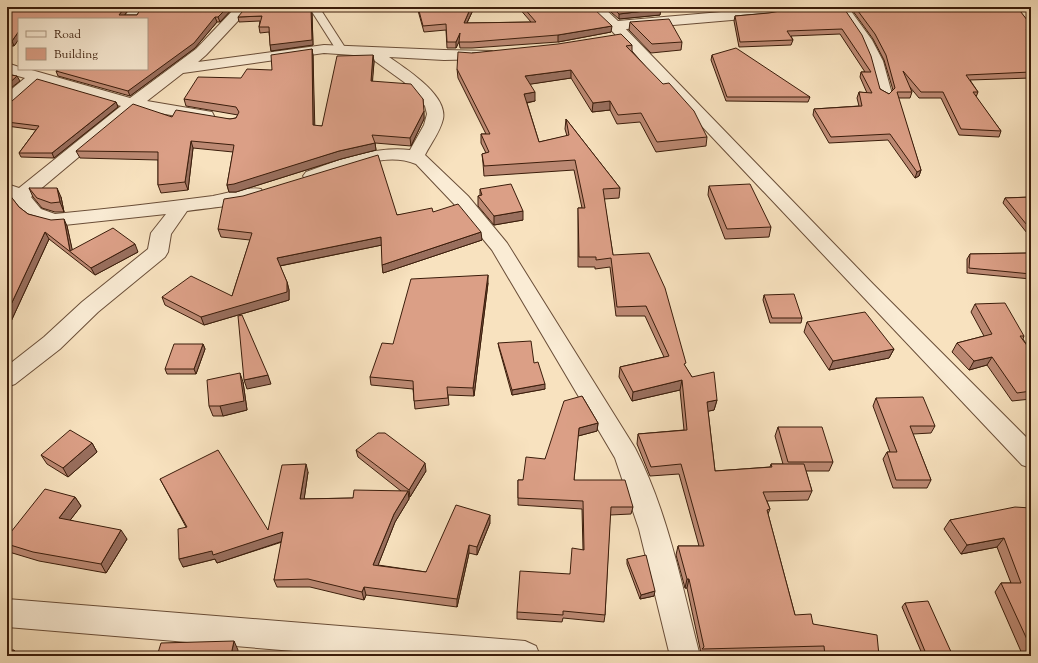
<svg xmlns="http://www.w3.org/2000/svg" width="1038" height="663" font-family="'Sorts Mill Goudy',serif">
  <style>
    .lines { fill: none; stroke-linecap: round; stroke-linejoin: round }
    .service-casing { stroke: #6a4e38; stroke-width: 2 }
    .minor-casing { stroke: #6a4e38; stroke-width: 2 }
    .tertiary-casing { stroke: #6a4e38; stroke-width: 2 }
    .service { fill: #faecd5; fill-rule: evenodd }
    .minor { fill: #faecd5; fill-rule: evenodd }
    .tertiary { fill: #faecd5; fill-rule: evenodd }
    .wall { fill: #bc8973; stroke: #3b1d0b }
    .shaded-wall { fill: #996f5e; stroke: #3b1d0b }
    .building { fill: #db9f86; stroke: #3b1d0b }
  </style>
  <rect width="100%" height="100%" fill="#f8e2bf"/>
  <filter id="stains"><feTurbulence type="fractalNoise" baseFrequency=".005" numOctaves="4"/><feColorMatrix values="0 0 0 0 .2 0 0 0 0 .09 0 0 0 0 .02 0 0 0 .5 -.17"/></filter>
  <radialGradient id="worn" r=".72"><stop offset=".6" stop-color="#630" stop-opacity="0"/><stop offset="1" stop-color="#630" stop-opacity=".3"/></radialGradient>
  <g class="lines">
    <defs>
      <g id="service">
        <path d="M 309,7 L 319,7 L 346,49 L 345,51 L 337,51 Z"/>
        <path d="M 838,7 L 848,7 L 872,40 L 883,61 L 892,94 L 890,96 L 886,98 L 880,94 L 871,61 L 862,40 Z"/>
      </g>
      <g id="minor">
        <path d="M 132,7 L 147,7 L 137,19 L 122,19 Z"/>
        <path d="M 236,7 L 251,7 L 206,55 L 198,62 L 324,45 L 444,50 L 492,51 L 495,54 L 492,57 L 487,59 L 444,60 L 389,57 C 406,69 448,95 443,119 C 440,132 431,143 425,155 L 468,196 L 507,243 L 635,448 C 668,512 682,586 700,656 L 670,656 L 639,529 L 615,458 L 492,250 L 454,204 L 416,164 C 381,150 345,173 312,181 L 306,180 L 303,176 L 306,172 C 339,160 374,146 410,150 L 424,125 L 427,114 L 425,106 L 414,91 L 404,82 L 368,56 L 324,53 L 183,73 L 147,101 L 212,112 L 214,116 L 212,120 L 206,121 L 136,109 L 31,197 L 41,209 L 55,214 C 108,209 160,203 213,196 C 225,194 250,186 261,189 L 263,193 C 254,206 204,208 187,211 L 171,234 L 168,252 L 165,257 L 98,312 L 60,349 L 15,384 L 7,387 L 7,366 L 44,337 L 82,302 L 148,249 L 151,233 L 166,214 L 55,226 L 32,220 L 24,214 L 14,200 L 7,197 L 7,184 L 19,188 L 121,106 L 39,82 L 13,104 L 7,106 L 7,93 L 25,78 L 7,73 L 7,63 L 19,67 L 19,69 L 28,69 L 130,98 L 196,49 Z"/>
        <path d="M 615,22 L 620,23 L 873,284 L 1031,442 L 1031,468 L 1022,465 L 610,29 L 608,26 L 610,23 Z"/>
        <path d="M 7,599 L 525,641 L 536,646 L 540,656 L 354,656 L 7,627 Z"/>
      </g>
      <path id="tertiary" d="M 588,7 L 603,7 L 618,21 L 778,7 L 807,7 L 805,10 L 768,17 L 615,30 L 610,29 Z"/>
    </defs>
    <use href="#service" class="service-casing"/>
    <use href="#minor" class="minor-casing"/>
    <use href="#tertiary" class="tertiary-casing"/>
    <use href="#service" class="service"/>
    <use href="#minor" class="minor"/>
    <use href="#tertiary" class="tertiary"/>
  </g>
  <g class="wall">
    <path d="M 7,7 L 125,15 L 137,15 L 142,7 L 234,7 L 220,22 L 217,22 L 195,48 L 130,96 L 58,76 L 56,71 L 147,19 L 19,19 L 19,39 L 14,46 L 7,46 Z"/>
    <path d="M 417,7 L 473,7 L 473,10 L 467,23 L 531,22 L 518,7 L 592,7 L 611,32 L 558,42 L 472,48 L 460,48 L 459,41 L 456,48 L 447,48 L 446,30 L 424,32 Z"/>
    <path d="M 605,7 L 660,7 L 660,15 L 619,19 Z"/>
    <path d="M 731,7 L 761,7 L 731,10 Z"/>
    <path d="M 843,7 L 880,89 L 889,94 L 893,90 L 884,60 L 873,39 L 850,7 L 1024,7 L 1024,8 L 1017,8 L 1031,25 L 1031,34 L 1030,34 L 1031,35 L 1031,78 L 970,80 L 978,92 L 976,97 L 1001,131 L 999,137 L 959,135 L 941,98 L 919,98 L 909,86 L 912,92 L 910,98 L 898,98 L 921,170 L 919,176 L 915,178 L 888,140 L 829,143 L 813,115 L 814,109 L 859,106 L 857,98 L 859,92 L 867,93 L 860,77 L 861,72 L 865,72 L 840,34 L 791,36 L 793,40 L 791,45 L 739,47 L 734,21 L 735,16 Z"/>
    <path d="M 312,14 L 313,45 L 271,51 L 269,32 L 260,33 L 259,27 L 260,21 L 239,22 L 238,17 Z"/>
    <path d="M 630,22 L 682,42 L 681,50 L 651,53 L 629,30 Z"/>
    <path d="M 632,45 L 632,51 L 707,137 L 706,146 L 656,152 L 640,122 L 617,124 L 610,110 L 592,112 L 571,78 L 530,84 L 535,101 L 527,103 L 539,142 L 567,136 L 565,129 L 566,119 L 620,188 L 619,198 L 604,199 L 613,255 L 692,377 L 717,400 L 714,410 L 708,411 L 715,471 L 770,467 L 771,464 L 783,464 L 775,436 L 778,427 L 833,462 L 829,471 L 806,471 L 812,491 L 808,500 L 767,501 L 770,509 L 768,514 L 795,615 L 813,624 L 879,656 L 820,656 L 820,655 L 763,656 L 700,656 L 701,653 L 687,588 L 685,588 L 676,555 L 678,546 L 699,546 L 679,474 L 650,476 L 637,444 L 638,434 L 684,430 L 680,390 L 632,401 L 619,377 L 620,367 L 664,357 L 645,316 L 616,316 L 610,267 L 595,269 L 595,267 L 578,267 L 578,208 L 582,208 L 574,170 L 484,176 L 483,163 L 482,154 L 486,153 L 481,143 L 481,134 L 486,134 L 458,78 L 457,69 L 472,53 Z"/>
    <path d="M 312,49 L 313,56 L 314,126 L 322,126 L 373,55 L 374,62 L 372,81 L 423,99 L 424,119 L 411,146 L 375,143 L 376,150 L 341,159 L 236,192 L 229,192 L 227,185 L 233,152 L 193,148 L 188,190 L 161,193 L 158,185 L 158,160 L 80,158 L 76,151 L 172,117 L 230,119 L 236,118 L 238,115 L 186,106 L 184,99 L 272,70 Z"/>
    <path d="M 712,55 L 810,97 L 808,102 L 726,101 L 711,60 Z"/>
    <path d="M 7,102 L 116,102 L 118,107 L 54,158 L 21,157 L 19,153 L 36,130 L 7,126 Z"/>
    <path d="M 709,186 L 771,227 L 769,237 L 725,239 L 708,195 Z"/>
    <path d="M 29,188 L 61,197 L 64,212 L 55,212 L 42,208 L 33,197 Z"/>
    <path d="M 480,189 L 523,220 L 494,225 L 478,206 L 478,196 L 480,196 Z"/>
    <path d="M 7,193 L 19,207 L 28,214 L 67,226 L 72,250 L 138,252 L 95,275 L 49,239 L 7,330 Z"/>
    <path d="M 1031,197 L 1031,238 L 1003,203 L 1005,198 Z"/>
    <path d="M 433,212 L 482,240 L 383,273 L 382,245 L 280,266 L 287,282 L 289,290 L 289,300 L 204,325 L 165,305 L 162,297 L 232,296 L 250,240 L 221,237 L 218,229 Z"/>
    <path d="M 1031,253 L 1031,279 L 967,273 L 967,259 L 970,254 Z"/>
    <path d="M 488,283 L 474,396 L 448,395 L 449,405 L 415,409 L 413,389 L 371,385 L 370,377 L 393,344 Z"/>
    <path d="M 764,295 L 802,318 L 801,323 L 770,323 L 763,300 Z"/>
    <path d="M 975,304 L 1024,336 L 1023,339 L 1031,351 L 1031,399 L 1012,401 L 987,365 L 969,370 L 952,352 L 957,343 L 984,336 L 971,312 Z"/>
    <path d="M 807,322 L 894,349 L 889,358 L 829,370 L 804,332 Z"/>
    <path d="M 498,343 L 534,363 L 545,389 L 512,395 L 499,348 Z"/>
    <path d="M 203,344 L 205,349 L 196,374 L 167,374 L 165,369 Z"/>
    <path d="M 243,382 L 247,410 L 223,416 L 213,416 L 209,406 Z"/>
    <path d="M 582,396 L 598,423 L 597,431 L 578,436 L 574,480 L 633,507 L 631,514 L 610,515 L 605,615 L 604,622 L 563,618 L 562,622 L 517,619 L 517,612 L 570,574 L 583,550 L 582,509 L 518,505 L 518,480 L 523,480 L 545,459 Z"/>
    <path d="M 876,398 L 935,426 L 931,433 L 913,434 L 931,480 L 927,488 L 893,488 L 883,459 L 887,452 L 890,452 L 873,406 Z"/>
    <path d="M 92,443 L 97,452 L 68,477 L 47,464 L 41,455 Z"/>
    <path d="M 356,450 L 426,471 L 410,497 L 409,497 L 409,499 L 395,522 L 378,565 L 426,572 L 490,523 L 477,555 L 469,553 L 457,607 L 366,595 L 364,600 L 310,587 L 277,587 L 274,580 L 282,542 L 217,563 L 215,559 L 183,567 L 186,527 L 160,479 L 268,530 L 308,472 L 304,499 L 353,498 L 401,491 L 358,457 Z"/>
    <path d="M 75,497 L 81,506 L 70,520 L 127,539 L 106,573 L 39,561 L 9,552 L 7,549 L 7,537 Z"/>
    <path d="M 1031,508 L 1031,656 L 1023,656 L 995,592 L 1001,583 L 1011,583 L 997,547 L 961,554 L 944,529 L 950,520 Z"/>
    <path d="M 627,559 L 654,596 L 640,599 L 627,564 Z"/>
    <path d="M 905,603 L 952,654 L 950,656 L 923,656 L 902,607 Z"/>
  </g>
  <g class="shaded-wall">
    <path d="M 125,7 L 130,7 L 122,19 L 119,15 Z"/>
    <path d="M 228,7 L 234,7 L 220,22 L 218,17 Z"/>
    <path d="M 471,7 L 473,7 L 473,10 L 464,29 L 464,23 Z"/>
    <path d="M 311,9 L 312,14 L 313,45 L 271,51 L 270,45 Z"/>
    <path d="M 661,9 L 660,15 L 619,19 L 619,14 Z"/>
    <path d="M 215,17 L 217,22 L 195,48 L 130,96 L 128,91 Z"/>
    <path d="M 612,26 L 611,32 L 558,42 L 558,35 Z"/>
    <path d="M 19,31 L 19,39 L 14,46 L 12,41 Z"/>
    <path d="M 460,33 L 460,40 L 456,48 L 456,42 Z"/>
    <path d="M 312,49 L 313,56 L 315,133 L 313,125 Z"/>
    <path d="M 373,55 L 374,62 L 372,88 L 371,81 Z"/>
    <path d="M 571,70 L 571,78 L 525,85 L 525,76 Z"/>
    <path d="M 17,76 L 20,81 L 7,91 L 7,85 Z"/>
    <path d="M 535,92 L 535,101 L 524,103 L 524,94 Z"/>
    <path d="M 610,101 L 610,110 L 592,112 L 593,103 Z"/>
    <path d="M 116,102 L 118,107 L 54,158 L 52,153 Z"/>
    <path d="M 424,111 L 424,119 L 411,146 L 410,138 Z"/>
    <path d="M 191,141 L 193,148 L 188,190 L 185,182 Z"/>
    <path d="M 375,143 L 376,150 L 341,159 L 236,192 L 229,192 L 227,185 L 339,151 Z"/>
    <path d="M 921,170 L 919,176 L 915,178 L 917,172 Z"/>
    <path d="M 57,188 L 61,197 L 64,212 L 60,202 Z"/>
    <path d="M 523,211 L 523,220 L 494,225 L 494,216 Z"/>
    <path d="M 64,219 L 67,226 L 73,253 L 70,251 Z"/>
    <path d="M 45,232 L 49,239 L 7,330 L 7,313 Z"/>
    <path d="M 481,232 L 482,240 L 383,273 L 382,265 Z"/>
    <path d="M 381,237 L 382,245 L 279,266 L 277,258 Z"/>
    <path d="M 135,244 L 138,252 L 95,275 L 91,268 Z"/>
    <path d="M 488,275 L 488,283 L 474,396 L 473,388 Z"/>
    <path d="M 287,282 L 289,290 L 289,300 L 204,325 L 201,317 Z"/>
    <path d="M 203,344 L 205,349 L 196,374 L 194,369 Z"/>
    <path d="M 894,349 L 889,358 L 829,370 L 833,361 Z"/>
    <path d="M 992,357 L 987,365 L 969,370 L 974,361 Z"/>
    <path d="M 240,373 L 243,382 L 247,410 L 223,416 L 220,406 Z"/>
    <path d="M 268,375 L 271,384 L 247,389 L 244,380 Z"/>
    <path d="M 682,380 L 680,390 L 632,401 L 633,392 Z"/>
    <path d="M 545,384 L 545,389 L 512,395 L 512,390 Z"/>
    <path d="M 717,400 L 714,410 L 705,412 L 707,402 Z"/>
    <path d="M 598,423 L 597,431 L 578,436 L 579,428 Z"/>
    <path d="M 92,443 L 97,452 L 68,477 L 63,468 Z"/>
    <path d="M 425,463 L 426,471 L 410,497 L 409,490 Z"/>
    <path d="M 306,464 L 308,472 L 303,507 L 300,499 Z"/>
    <path d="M 408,491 L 409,499 L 395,522 L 375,573 L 373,565 L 394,514 Z"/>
    <path d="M 75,497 L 81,506 L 65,527 L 59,518 Z"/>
    <path d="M 490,515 L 490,523 L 477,555 L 477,547 Z"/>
    <path d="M 121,530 L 127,539 L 106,573 L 101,564 Z"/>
    <path d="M 283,532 L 286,540 L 217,563 L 215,559 L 183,567 L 179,559 Z"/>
    <path d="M 1004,538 L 997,547 L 961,554 L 967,545 Z"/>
    <path d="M 469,545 L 469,553 L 457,607 L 457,599 Z"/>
    <path d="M 687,579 L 689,579 L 687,588 L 685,588 Z"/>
    <path d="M 364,587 L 366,595 L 364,600 L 362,592 Z"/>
    <path d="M 655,591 L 654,596 L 640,599 L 641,595 Z"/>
    <path d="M 234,641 L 238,650 L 237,656 L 231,655 Z"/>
    <path d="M 14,650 L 20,656 L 12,656 Z"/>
  </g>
  <g class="building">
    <path d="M 7,7 L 125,7 L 119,15 L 137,15 L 142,7 L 228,7 L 218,17 L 215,17 L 194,43 L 128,91 L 56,71 L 59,69 L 147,69 L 147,19 L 19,19 L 19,31 L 12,41 L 7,41 Z"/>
    <path d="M 246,7 L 310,7 L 311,9 L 312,40 L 270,45 L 269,27 L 259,27 L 262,16 L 238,17 Z"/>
    <path d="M 418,7 L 471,7 L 464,23 L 536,22 L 523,7 L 592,7 L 612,26 L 558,35 L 472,42 L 459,42 L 460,33 L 456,42 L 447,42 L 446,24 L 423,26 Z"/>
    <path d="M 612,7 L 660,7 L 661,9 L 619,14 Z"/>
    <path d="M 802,7 L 843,7 L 862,35 L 871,56 L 880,89 L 889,94 L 895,88 L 886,55 L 875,34 L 855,7 L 1017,7 L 1031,25 L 1031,29 L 1026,29 L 1031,35 L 1031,72 L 966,75 L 978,92 L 973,92 L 1001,131 L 961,129 L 943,92 L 921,92 L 903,71 L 912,92 L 897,92 L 921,170 L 917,172 L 890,134 L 831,137 L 814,109 L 862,106 L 859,92 L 872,93 L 861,72 L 871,72 L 842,29 L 787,31 L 793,40 L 740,42 L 735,16 L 769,13 Z"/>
    <path d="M 669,19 L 682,42 L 652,44 L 630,22 Z"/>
    <path d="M 621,34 L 632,45 L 626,46 L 663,84 L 669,83 L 694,111 L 707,137 L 657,142 L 641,113 L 618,115 L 610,101 L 593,103 L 571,70 L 525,76 L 535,92 L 524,94 L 539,142 L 569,135 L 566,119 L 620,188 L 603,189 L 613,255 L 649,253 L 665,288 L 686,363 L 684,364 L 692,377 L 714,372 L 717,400 L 707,402 L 715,471 L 772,467 L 771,464 L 804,464 L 812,491 L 763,492 L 770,509 L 767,510 L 795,615 L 811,614 L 813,624 L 877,635 L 879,656 L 825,656 L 824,646 L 702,649 L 704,647 L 689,579 L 687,579 L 678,546 L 704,546 L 681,464 L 651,467 L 638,434 L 687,430 L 682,380 L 633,392 L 620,367 L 669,356 L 646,306 L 617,307 L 611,258 L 596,260 L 596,257 L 579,257 L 578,208 L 585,208 L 575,160 L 484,166 L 482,154 L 489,152 L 481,134 L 490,134 L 457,69 L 458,52 L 472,53 L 558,44 Z"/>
    <path d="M 736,48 L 810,97 L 727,97 L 712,55 Z"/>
    <path d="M 312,49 L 313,125 L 322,126 L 337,56 L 373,55 L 371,81 L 411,84 L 423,99 L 424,111 L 410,138 L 372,135 L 375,143 L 339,151 L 234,184 L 227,185 L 234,145 L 191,141 L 185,182 L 158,185 L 158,152 L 76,151 L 133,104 L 172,117 L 176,110 L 230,119 L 236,118 L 239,112 L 236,107 L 184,99 L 198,77 L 241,78 L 247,69 L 272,70 L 271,55 Z"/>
    <path d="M 11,75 L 17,76 L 7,85 L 7,79 Z"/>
    <path d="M 37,79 L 116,102 L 52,153 L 19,153 L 39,126 L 7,122 L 7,102 L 12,101 Z"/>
    <path d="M 378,155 L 397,215 L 432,208 L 433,212 L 458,204 L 481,232 L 382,265 L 381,237 L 277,258 L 287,282 L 287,292 L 201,317 L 162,297 L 191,276 L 232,296 L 252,233 L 218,229 L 224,199 L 243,196 Z"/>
    <path d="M 511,184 L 523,211 L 494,216 L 478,196 L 482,195 L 480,189 Z"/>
    <path d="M 750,184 L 771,227 L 727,229 L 709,186 Z"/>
    <path d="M 29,188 L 57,188 L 60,202 L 51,203 L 37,198 Z"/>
    <path d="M 7,193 L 9,194 L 19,207 L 28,214 L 51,220 L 64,219 L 70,251 L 113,228 L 135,244 L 91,268 L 45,232 L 7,313 Z"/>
    <path d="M 1031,197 L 1031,230 L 1005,198 Z"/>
    <path d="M 1031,253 L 1031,274 L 969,268 L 970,254 Z"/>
    <path d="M 488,275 L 473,388 L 447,387 L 448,398 L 414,401 L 413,381 L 370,377 L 382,343 L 393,344 L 411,279 Z"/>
    <path d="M 794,294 L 802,318 L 772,318 L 764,295 Z"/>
    <path d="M 1005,303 L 1024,336 L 1020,336 L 1031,351 L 1031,391 L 1017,393 L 992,357 L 974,361 L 957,343 L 992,334 L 975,304 Z"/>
    <path d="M 865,312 L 894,349 L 833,361 L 807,322 Z"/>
    <path d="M 242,315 L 268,375 L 244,380 L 238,316 Z"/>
    <path d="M 531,341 L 534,363 L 538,362 L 545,384 L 512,390 L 498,343 Z"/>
    <path d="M 174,344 L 203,344 L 194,369 L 165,369 Z"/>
    <path d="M 240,373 L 244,401 L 220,406 L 209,406 L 207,380 Z"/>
    <path d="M 582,396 L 598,423 L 579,428 L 574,480 L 625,480 L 633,507 L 611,507 L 605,615 L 563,611 L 563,615 L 517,612 L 520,571 L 570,574 L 572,548 L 584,550 L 583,501 L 518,498 L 518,480 L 523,480 L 526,457 L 545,459 L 564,401 Z"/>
    <path d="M 923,397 L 935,426 L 910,426 L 931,480 L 896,480 L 887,452 L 897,452 L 876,398 Z"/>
    <path d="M 778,427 L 822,427 L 833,462 L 788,462 Z"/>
    <path d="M 70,430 L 92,443 L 63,468 L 41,455 Z"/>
    <path d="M 378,433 L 385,433 L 425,463 L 409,490 L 356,450 Z"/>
    <path d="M 218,450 L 268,530 L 282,465 L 306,464 L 300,499 L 353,498 L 354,490 L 408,491 L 394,514 L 373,565 L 426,572 L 456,505 L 490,515 L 477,547 L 469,545 L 457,599 L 364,587 L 362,592 L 308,579 L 274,580 L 283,532 L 213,555 L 212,551 L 179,559 L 178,529 L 187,527 L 160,479 Z"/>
    <path d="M 45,489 L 75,497 L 59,518 L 121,530 L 101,564 L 33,552 L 7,544 L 7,537 Z"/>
    <path d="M 1015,507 L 1031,508 L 1031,648 L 1001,583 L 1021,583 L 1004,538 L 967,545 L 950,520 Z"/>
    <path d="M 646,555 L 655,591 L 641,595 L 627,559 Z"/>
    <path d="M 928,601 L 952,654 L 927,656 L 905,603 Z"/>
    <path d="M 234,641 L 231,655 L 293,653 L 326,656 L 157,656 L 161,643 Z"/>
    <path d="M 7,650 L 14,650 L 12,656 L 7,656 Z"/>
  </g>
  <rect width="1038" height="663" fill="none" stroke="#f8e2bf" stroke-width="24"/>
  <rect x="8" y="8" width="1022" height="647" fill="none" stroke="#3b1d0b" stroke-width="2"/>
  <rect x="12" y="12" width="1014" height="639" fill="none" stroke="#3b1d0b"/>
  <rect x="18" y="18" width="130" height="52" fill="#faecd5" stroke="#ae9984"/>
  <rect x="26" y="31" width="20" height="6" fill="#faecd5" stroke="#ae9984"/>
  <text x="54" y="38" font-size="12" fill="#3b1d0b">Road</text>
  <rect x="26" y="48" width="20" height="12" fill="#db9f86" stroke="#ae9984"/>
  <text x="54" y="58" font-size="12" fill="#3b1d0b">Building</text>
  <rect width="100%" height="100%" filter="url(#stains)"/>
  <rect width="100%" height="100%" fill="url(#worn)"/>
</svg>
